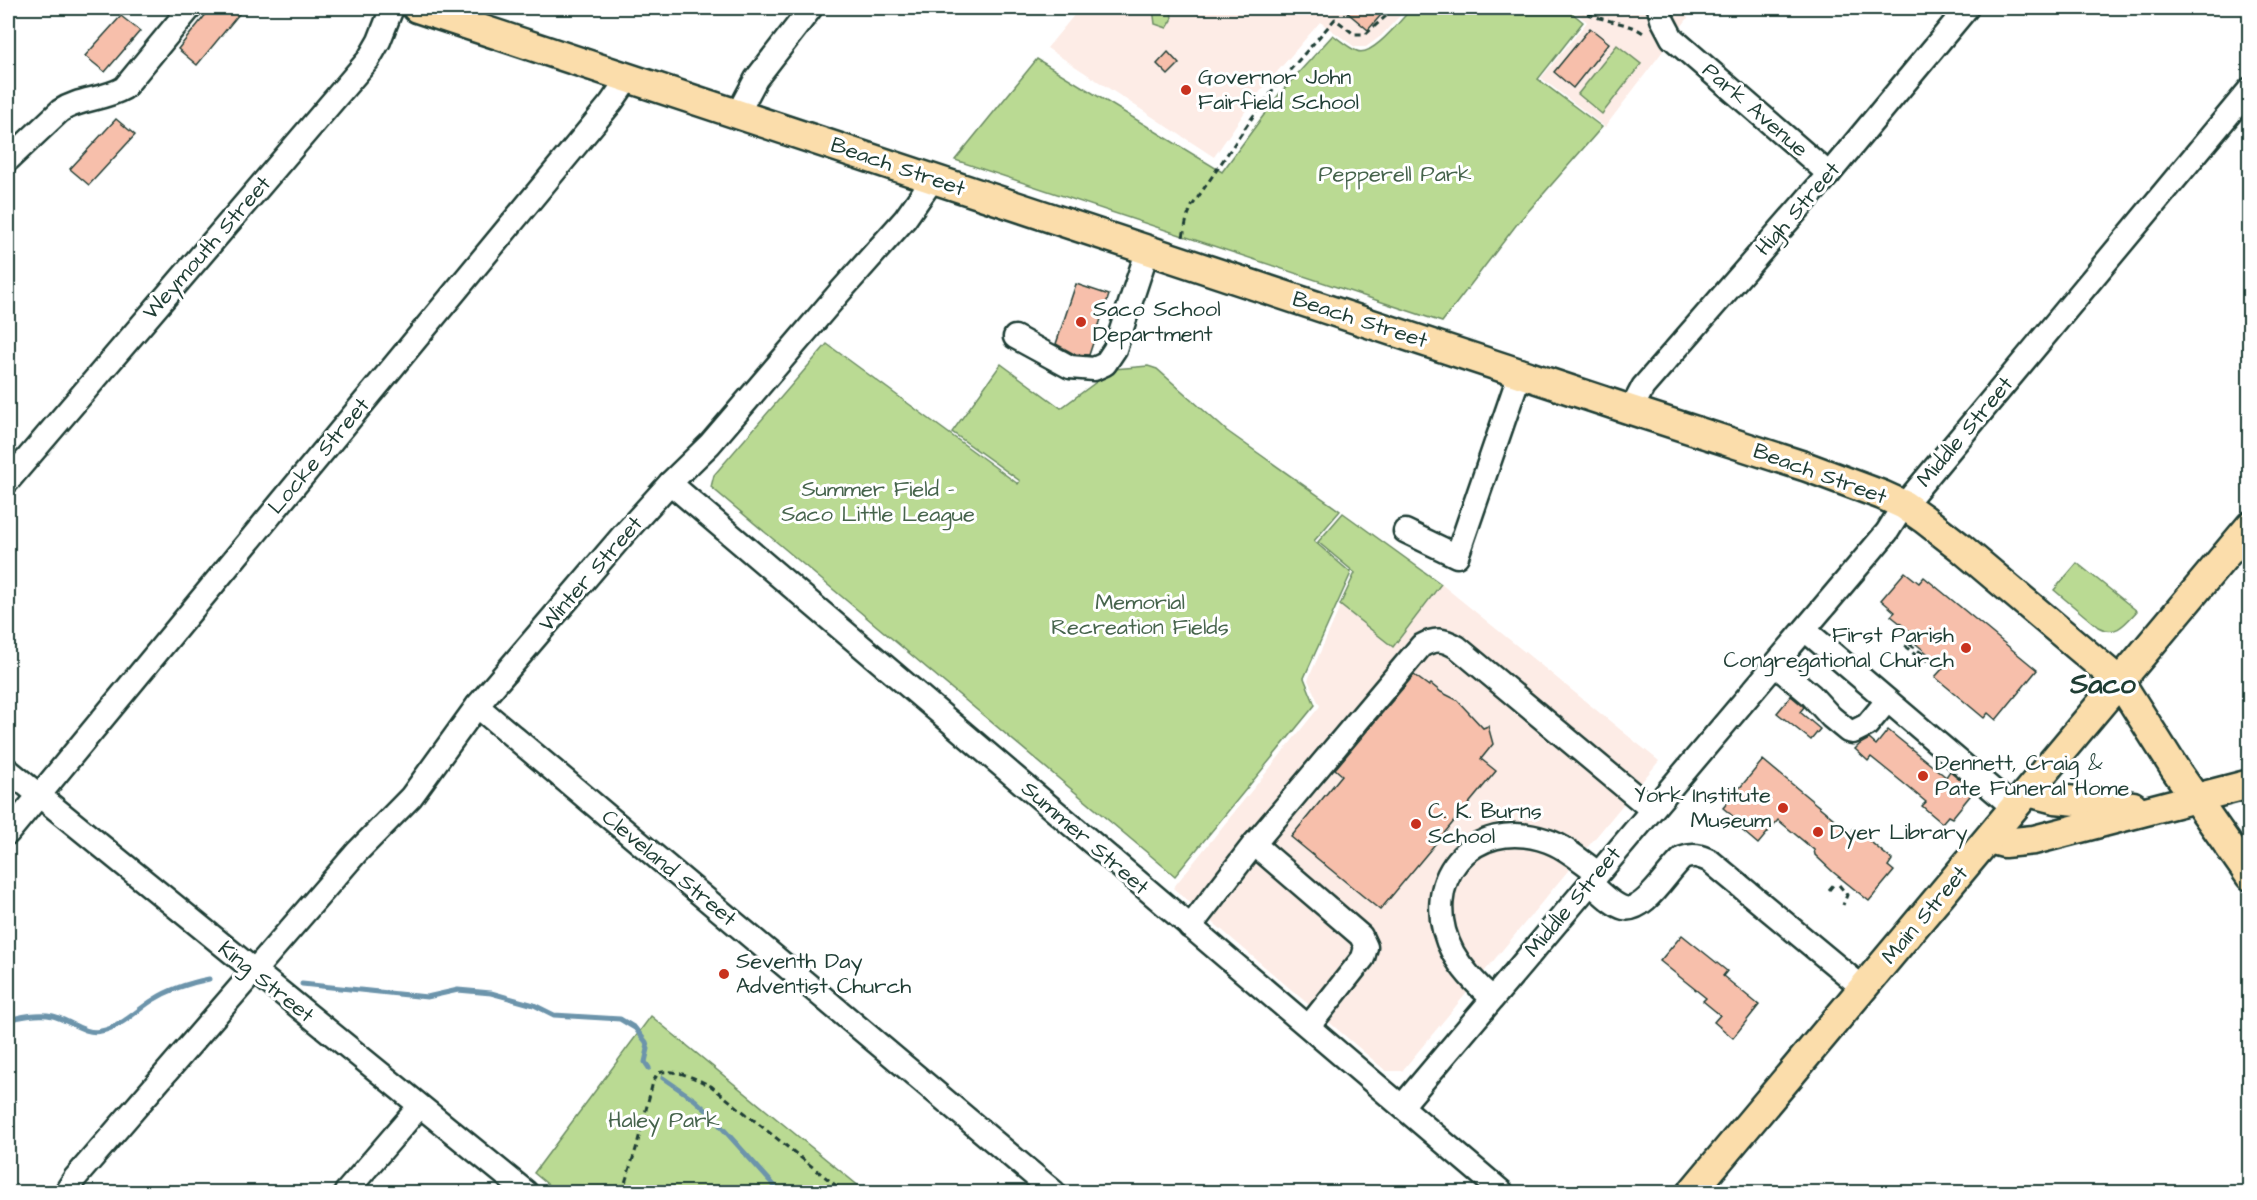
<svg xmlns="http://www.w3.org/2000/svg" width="2257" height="1200" font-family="'Architects Daughter',sans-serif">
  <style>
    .built { fill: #fdece6 }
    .green { fill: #bada93; stroke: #6c8c64; stroke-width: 1.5 }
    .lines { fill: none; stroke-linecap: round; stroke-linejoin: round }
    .stream { stroke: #6c94ab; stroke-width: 5 }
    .building { fill: #f7bfab; stroke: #1f3d34; stroke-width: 1.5 }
    .minor-casing { stroke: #1f3d34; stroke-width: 27 }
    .major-casing { stroke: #1f3d34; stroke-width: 33 }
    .path { stroke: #1f3d34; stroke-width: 3; stroke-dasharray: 6 4.5; stroke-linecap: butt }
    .minor { stroke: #fff; stroke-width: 22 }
    .major { stroke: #fbddab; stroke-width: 28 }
    .poi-dot { fill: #c8321e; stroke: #fff; stroke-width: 2 }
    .labels { text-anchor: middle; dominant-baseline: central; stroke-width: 6; stroke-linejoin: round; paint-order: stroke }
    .poi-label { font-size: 22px; fill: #1f3d34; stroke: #fff; text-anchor: start }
    .street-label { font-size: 22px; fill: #1f3d34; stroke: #fff }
    .park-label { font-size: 22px; fill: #46644c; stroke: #fff }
    .district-label { font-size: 28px; font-weight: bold; fill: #1f3d34; stroke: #fff }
  </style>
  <rect width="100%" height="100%" fill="#fff"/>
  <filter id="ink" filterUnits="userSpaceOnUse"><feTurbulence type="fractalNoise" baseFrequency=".0167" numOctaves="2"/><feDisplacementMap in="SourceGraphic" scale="12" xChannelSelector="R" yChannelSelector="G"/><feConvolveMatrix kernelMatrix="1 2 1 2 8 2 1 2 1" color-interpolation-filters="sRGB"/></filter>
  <g filter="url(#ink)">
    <g class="built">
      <path d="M 1080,8 L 1407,8 L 1381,36 L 1366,47 L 1355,47 L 1320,22 L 1253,100 L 1214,157 L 1047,48 Z"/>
      <path d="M 1570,8 L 1681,8 L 1688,18 L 1605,127 L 1541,78 L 1587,22 Z"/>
      <path d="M 1343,513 L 1441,584 L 1659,761 L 1402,1071 L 1386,1071 L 1173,888 L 1320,706 L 1308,680 L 1355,573 L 1318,542 Z"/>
    </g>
    <g class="green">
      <path d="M 1153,8 L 1171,8 L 1172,20 L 1167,28 L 1155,24 Z"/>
      <path d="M 1412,8 L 1566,8 L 1583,22 L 1538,79 L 1602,127 L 1517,224 L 1442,322 L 955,160 L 1037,59 L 1222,172 L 1280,93 L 1333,35 C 1340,40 1349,48 1357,51 C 1372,58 1402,18 1412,8 Z"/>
      <path d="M 1617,45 L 1641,64 L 1602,114 L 1578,94 Z"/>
      <path d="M 827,344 L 1018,484 L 1020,481 L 952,432 L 1001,364 L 1061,408 L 1114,369 L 1148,366 L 1157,369 L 1227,431 L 1340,511 L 1314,541 L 1351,573 L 1304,678 L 1315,705 L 1175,876 L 711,487 L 714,475 Z"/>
      <path d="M 1343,513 L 1441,584 L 1393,647 L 1340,605 L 1355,573 L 1318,542 Z"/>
      <path d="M 2077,563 L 2137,611 C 2125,624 2116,637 2098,627 L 2054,590 Z"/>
      <path d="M 651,1016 L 866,1192 L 557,1192 L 534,1173 Z"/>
    </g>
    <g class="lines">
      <g class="stream">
        <path d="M 302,984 L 427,997 L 458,990 L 491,993 L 534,1005 L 554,1015 L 620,1019 L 635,1028 L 646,1042 L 648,1049 L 645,1062 L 649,1068"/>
        <path d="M 8,1021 C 19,1016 40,1013 53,1016 C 69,1020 85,1035 101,1031 C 120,1028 137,1010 153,1000 C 170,989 189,983 209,979"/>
        <path d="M 663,1078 L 695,1100 L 707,1111 L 780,1192"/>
      </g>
    </g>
    <g class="building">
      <path d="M 211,8 L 244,8 L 197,65 L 178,49 Z"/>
      <path d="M 1342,8 L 1387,8 L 1368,30 Z"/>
      <path d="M 121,16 L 140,31 L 105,72 L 85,56 Z"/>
      <path d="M 1590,28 L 1609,43 L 1573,88 L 1554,72 Z"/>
      <path d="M 1168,52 L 1179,64 L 1168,75 L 1157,64 Z"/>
      <path d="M 116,119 L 135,135 L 89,185 L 70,169 Z"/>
      <path d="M 1076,284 L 1109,295 L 1089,355 L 1074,354 L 1056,344 Z"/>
      <path d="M 1905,572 L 1919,583 L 1924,577 L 2037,670 L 1996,720 L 1988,713 L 1984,718 L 1935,677 L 1944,667 L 1916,644 L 1920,639 L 1891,616 L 1895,612 L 1881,600 Z"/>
      <path d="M 1414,675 L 1429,686 L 1431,684 L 1441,692 L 1457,700 L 1483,728 L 1488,726 L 1493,744 L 1481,759 L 1496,771 L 1380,910 L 1291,837 L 1342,775 L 1335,769 Z"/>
      <path d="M 1791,696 L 1804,707 L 1800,712 L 1820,729 L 1811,740 L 1777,713 Z"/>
      <path d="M 1888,730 L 1946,777 L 1950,771 L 1974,791 L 1952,818 L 1948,816 L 1942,823 L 1922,806 L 1926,802 L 1902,782 L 1871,757 L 1868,761 L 1855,749 L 1860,744 L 1869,739 L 1876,745 Z"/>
      <path d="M 1763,760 L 1851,833 L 1854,828 L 1892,860 L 1888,866 L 1894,871 L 1869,901 L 1833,872 L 1815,855 L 1814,850 L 1778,820 L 1758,844 L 1737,826 L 1740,822 L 1723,808 Z"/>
      <path d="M 1682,935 L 1727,971 L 1723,976 L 1759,1005 L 1733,1038 L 1714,1022 L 1720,1015 L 1703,1001 L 1706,998 L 1660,961 Z"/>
    </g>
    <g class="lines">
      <defs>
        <g id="minor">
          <path d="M 1659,8 L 1662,19 L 1672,38 L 1829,174"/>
          <path d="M 738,113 L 756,79 L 811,8"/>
          <path d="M 8,160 L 60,111 C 79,98 103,100 124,88 L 190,8"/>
          <path d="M 1015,337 L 1070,367 L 1094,369 L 1105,364 L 1115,349 L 1148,249"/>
          <path d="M 1631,410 L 1643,387 L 1829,174 L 1967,8"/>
          <path d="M 8,481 L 368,60 L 379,41 L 392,8"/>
          <path d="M 670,483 L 1502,1192"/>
          <path d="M 1405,531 L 1457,556 L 1520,373"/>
          <path d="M 1805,630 L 2014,808"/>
          <path d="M 1775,665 L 1811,695 L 1831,717 L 1848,731 L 1853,732 L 1867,725 L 1887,701"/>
          <path d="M 477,706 L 1054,1192"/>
          <path d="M 8,770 L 526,1192"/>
          <path d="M 8,833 L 611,103 L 629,77"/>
          <path d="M 1254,844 L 1361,936 L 1366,947 L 1363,958 L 1309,1026"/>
          <path d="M 1590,883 C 1599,890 1612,905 1624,908 C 1645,913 1668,870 1683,858 C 1693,854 1700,856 1710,861 L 1863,988"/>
          <path d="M 1190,927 L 1254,844 L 1421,646 C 1435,638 1443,639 1457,647 L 1651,809"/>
          <path d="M 1492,998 C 1477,985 1463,971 1453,953 C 1416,883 1471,814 1548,841 C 1566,847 1582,862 1598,873"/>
          <path d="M 1402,1106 L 1887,532 L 1904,505 L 2250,89"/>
          <path d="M 66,1192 L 75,1178 L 357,852 L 411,797 L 477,706 L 623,535 L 670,483 L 710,444 L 839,293 L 905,219 L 933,179"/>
          <path d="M 346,1192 L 419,1107"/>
        </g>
        <g id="major">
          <path d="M 417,8 L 1631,410 L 1807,467 L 1882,495 L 1904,505 L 1924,519 L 1960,547 L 2120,682 L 2175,769 L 2250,876"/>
          <path d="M 2028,792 L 2055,799 L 2133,806"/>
          <path d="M 1989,839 L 2004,843 L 2034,840 L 2250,784"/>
          <path d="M 1692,1192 L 2250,526"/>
        </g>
      </defs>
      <use href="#minor" class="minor-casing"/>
      <use href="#major" class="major-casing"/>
      <g class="path">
        <path d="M 1579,8 C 1600,24 1626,19 1646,35"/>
        <path d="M 1183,237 L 1187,218 L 1192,206 L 1256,112 L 1283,78 L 1335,19 L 1354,34 L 1366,34 L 1395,8"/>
        <path d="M 1925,661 L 1929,656"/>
        <path d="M 1912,662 L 1919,658 L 1906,647 L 1908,643 L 1923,654 L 1925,652"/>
        <path d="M 1839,885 L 1847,895 L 1843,905"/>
        <path d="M 1829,890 L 1834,884"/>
        <path d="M 622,1192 L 636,1149 L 653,1082 L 658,1073 C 676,1068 696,1079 711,1086 L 844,1192"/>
      </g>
      <use href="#minor" class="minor"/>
      <use href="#major" class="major"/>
    </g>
  </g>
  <g class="poi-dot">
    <circle cx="1186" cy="90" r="6"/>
    <circle cx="1081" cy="322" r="6"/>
    <circle cx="1966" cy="648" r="6"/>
    <circle cx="1923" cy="776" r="6"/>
    <circle cx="1783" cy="808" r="6"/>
    <circle cx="1416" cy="824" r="6"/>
    <circle cx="1818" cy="832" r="6"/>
    <circle cx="724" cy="974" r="6"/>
  </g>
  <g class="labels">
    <g class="poi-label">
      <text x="1198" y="77">Governor John<tspan x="1198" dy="25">Fairfield School</tspan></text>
      <text x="1093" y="309">Saco School<tspan x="1093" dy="25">Department</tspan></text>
      <text x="1954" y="635" text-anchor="end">First Parish<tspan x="1954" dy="25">Congregational Church</tspan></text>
      <text x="1935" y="763">Dennett, Craig &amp;<tspan x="1935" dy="25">Pate Funeral Home</tspan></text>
      <text x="1771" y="795" text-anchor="end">York Institute<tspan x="1771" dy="25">Museum</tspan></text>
      <text x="1428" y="811">C. K. Burns<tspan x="1428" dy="25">School</tspan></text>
      <text x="1830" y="832">Dyer Library</text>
      <text x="736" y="961">Seventh Day<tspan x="736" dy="25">Adventist Church</tspan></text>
    </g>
    <g class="street-label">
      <text transform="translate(1755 110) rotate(41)">Park Avenue</text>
      <text transform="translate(898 167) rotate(19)">Beach Street</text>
      <text transform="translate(1798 209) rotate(-49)">High Street</text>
      <text transform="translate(207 248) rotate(-49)">Weymouth Street</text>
      <text transform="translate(1360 320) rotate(18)">Beach Street</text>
      <text transform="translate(1965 432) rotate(-50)">Middle Street</text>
      <text transform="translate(319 456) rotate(-50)">Locke Street</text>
      <text transform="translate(1820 474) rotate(20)">Beach Street</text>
      <text transform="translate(591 574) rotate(-49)">Winter Street</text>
      <text transform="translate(1085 838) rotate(41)">Summer Street</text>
      <text transform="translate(669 868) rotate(40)">Cleveland Street</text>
      <text transform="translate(1573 902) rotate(-50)">Middle Street</text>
      <text transform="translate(1925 915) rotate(-50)">Main Street</text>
      <text transform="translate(266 982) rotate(39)">King Street</text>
    </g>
    <g class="park-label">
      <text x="1395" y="174">Pepperell Park</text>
      <text x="878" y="489">Summer Field -<tspan x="878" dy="25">Saco Little League</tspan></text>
      <text x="1140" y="602">Memorial<tspan x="1140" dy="25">Recreation Fields</tspan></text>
      <text x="664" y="1120">Haley Park</text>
    </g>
    <g class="district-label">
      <text x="2103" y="684">Saco</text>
    </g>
  </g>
  <rect width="2257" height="1200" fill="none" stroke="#fff" stroke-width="30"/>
  <rect x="15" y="15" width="2227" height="1170" fill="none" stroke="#1f3d34" stroke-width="2" filter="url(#ink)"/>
</svg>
